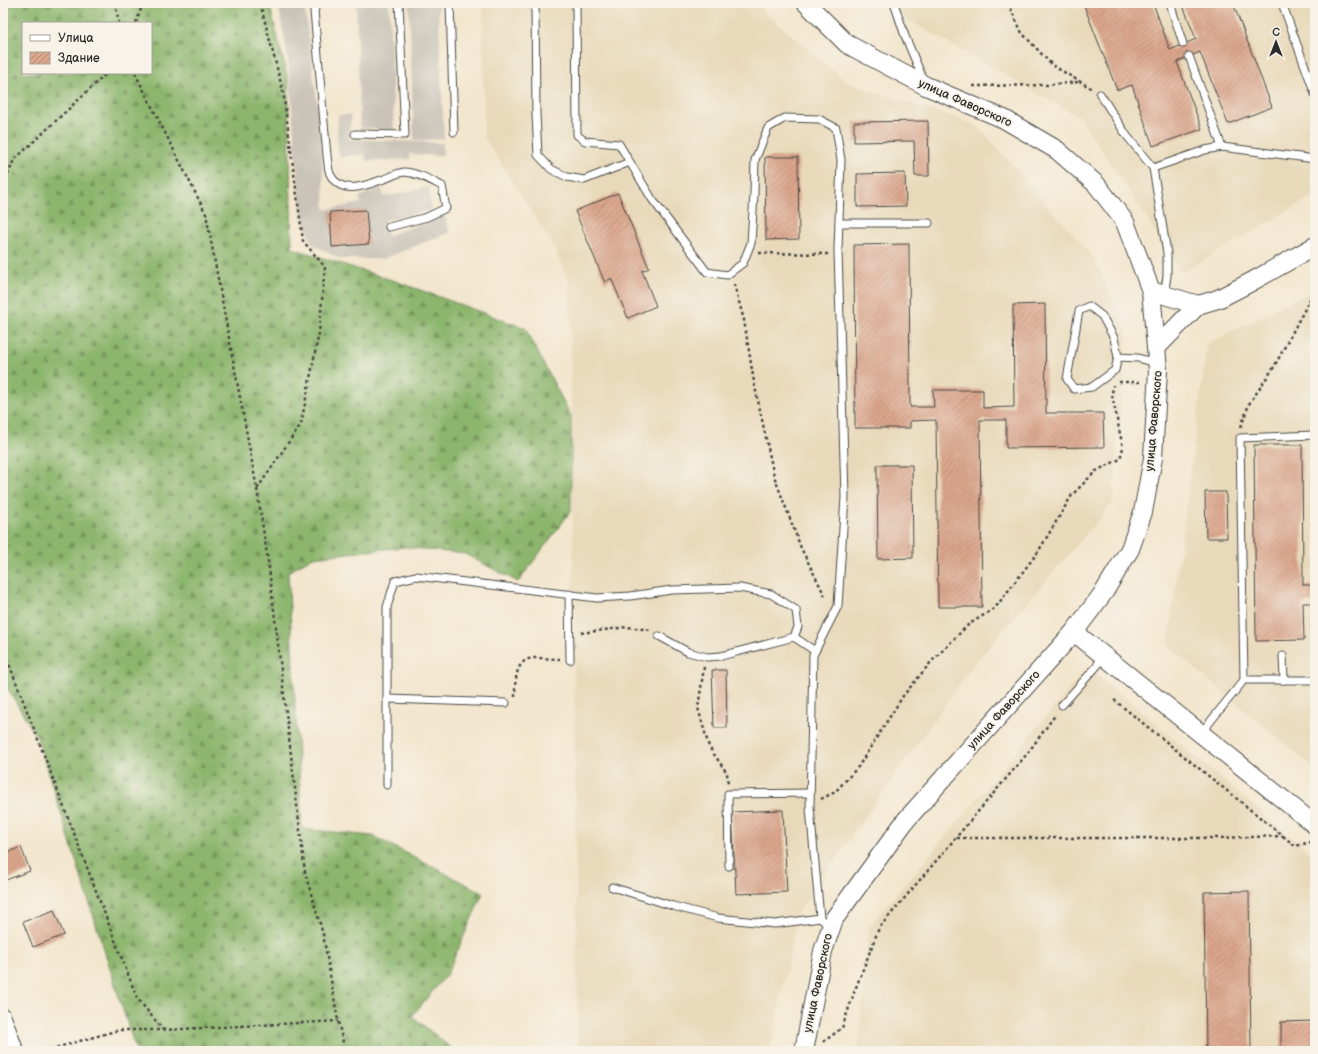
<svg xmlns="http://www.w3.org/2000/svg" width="1318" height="1054" font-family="'Balsamiq Sans',sans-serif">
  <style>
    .built { fill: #e8d9ba }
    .industrial { fill: #c9c3b8 }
    .forest { fill: url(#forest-firs); stroke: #5c704c; fill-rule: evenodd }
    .building { fill: url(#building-hatch) }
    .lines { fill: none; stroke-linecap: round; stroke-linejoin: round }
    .service-casing { stroke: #494743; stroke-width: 9 }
    .minor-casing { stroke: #494743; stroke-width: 17 }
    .tertiary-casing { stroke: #494743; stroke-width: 20 }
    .path { stroke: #494743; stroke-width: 2.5; stroke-dasharray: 3 3; stroke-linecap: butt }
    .service { stroke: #fff; stroke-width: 7 }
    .minor { stroke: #fff; stroke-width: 15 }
    .tertiary { stroke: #fff; stroke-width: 18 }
    .labels { text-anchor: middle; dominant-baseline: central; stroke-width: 3.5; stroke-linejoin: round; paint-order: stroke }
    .street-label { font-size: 12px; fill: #2b2b2b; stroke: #f7f3e8 }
  </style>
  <defs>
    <pattern id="forest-firs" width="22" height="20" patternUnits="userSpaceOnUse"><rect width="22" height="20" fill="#8cb66d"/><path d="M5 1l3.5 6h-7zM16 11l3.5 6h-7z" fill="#73945a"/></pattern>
    <pattern id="building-hatch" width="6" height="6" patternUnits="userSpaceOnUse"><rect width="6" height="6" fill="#dba68c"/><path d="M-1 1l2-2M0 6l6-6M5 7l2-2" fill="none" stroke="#b28773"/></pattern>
  </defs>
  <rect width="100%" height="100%" fill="#f7f3e8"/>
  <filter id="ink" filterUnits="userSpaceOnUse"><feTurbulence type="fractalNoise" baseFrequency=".025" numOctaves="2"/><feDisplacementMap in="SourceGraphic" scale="8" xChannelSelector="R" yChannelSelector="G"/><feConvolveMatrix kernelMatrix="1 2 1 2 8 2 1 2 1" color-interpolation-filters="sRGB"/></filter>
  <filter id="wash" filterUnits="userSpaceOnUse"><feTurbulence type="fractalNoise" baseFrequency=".012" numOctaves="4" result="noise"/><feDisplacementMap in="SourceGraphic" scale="16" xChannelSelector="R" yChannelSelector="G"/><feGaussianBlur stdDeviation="0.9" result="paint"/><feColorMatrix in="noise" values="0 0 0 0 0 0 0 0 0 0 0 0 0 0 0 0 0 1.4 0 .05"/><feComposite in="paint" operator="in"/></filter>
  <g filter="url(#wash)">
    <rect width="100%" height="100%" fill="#f3e6ce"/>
    <g class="built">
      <path d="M 483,3 L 754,3 L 848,83 L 977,125 L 1094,258 L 1127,330 L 1113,503 L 970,669 L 798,912 L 770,1051 L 578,1051 L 570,284 L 555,249 L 484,137 Z"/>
      <path d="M 878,3 L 1315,3 L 1315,195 L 1182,273 L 1081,118 Z"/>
      <path d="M 1315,289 L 1315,769 L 1168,646 L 1207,344 Z"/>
      <path d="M 1088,667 L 1315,857 L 1315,1051 L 858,1051 L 869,927 Z"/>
    </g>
    <g class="industrial">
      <path d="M 278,3 L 304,3 L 320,125 L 325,210 L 361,203 L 359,197 L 381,187 L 384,197 L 429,187 L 431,210 L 385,220 L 387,236 L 444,215 L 450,232 L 383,259 L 340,259 L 312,244 L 300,204 L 288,57 Z"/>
      <path d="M 356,3 L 389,3 L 394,130 L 360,128 Z"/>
      <path d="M 409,3 L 438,3 L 444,139 L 414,140 Z"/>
      <path d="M 338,115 L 351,115 L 349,139 L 443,143 L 443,156 L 409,154 L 410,159 L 366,161 L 365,154 L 340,157 L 337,142 Z"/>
    </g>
    <path class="forest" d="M 3,3 L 269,3 L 288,80 L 292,248 L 398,282 L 525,328 L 571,416 L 571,511 L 518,582 L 465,554 L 405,547 L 313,557 L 288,572 L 302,829 L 373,836 L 483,893 L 447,974 L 412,1016 L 451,1048 L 453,1051 L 136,1051 L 37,737 L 3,681 ZM 23,23 L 151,23 L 151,73 L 23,73 Z"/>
    <g id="blocks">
      <g class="building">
        <path d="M 1083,3 L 1153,3 L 1170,50 L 1196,39 L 1182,3 L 1233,3 L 1272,107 L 1228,124 L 1200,52 L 1177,62 L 1202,129 L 1153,146 L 1132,85 L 1117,90 Z"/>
        <path d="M 928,121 L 929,176 L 915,176 L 914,141 L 854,142 L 854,122 Z"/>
        <path d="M 765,157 L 798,157 L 799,239 L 766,240 Z"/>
        <path d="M 905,173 L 906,206 L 857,207 L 857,174 Z"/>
        <path d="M 618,193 L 649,268 L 642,271 L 656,306 L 628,318 L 611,278 L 605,283 L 575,211 Z"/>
        <path d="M 366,210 L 369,244 L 332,247 L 330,212 Z"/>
        <path d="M 909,244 L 910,407 L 934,407 L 933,390 L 983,390 L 983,408 L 1014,407 L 1013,305 L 1045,304 L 1046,413 L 1103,413 L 1104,447 L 1006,448 L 1006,420 L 980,420 L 982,607 L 938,607 L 936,420 L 910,421 L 910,428 L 855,428 L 854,245 Z"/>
        <path d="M 1254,445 L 1302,445 L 1303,585 L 1315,585 L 1315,603 L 1303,603 L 1304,640 L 1256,641 Z"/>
        <path d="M 877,465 L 912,465 L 913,558 L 878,559 Z"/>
        <path d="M 1205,492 L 1226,492 L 1227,538 L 1206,538 Z"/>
        <path d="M 1315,618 L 1315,653 L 1313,653 L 1312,619 Z"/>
        <path d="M 712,670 L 726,670 L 727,728 L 714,728 Z"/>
        <path d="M 783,810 L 787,892 L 736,894 L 732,812 Z"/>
        <path d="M 21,847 L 30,871 L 3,881 L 3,854 Z"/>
        <path d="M 1249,891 L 1251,1049 L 1281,1048 L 1281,1022 L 1315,1021 L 1315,1051 L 1206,1051 L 1204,892 Z"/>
        <path d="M 54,910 L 64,935 L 33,947 L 23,922 Z"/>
      </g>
    </g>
  </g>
  <g filter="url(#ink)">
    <use href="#blocks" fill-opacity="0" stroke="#494743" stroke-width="1"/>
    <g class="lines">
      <defs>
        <g id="service">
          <path d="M 317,3 L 314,11 L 327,156 C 328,162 328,169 330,174 C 342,198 369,184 387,178 C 392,176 399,172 405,172 C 418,173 430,180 442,186 L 446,208 L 427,217 L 389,227"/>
          <path d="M 450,3 L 454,132"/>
          <path d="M 535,3 L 536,114 L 538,155 L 551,169 L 567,177 L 584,180 L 630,162"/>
          <path d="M 576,3 L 577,135 L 585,141 L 619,144 L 652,199 L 707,272 L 727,275 L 743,263 L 751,243 L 754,194 L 755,160 L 768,128 L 785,118 L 819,119 L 836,128 L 841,160 L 838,250 L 845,497 L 838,606 L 813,655 L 810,808 L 820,918 L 830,927"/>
          <path d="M 894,3 L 905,36 L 924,81"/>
          <path d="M 1170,3 L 1183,44"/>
          <path d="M 1282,3 L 1315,94"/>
          <path d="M 1189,56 L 1222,147"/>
          <path d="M 1100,94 L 1127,136 L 1153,168 L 1167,253 L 1167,276 L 1164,295"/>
          <path d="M 355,134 L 405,135 L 399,3"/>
          <path d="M 1153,168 L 1205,150 L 1222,147 L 1315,159"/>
          <path d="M 839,223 L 929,223"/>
          <path d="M 1118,357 L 1114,338 L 1102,316 L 1089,306 L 1079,311 L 1067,379 L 1074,389 L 1092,387 L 1115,370 L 1118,357 L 1138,358 L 1156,363"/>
          <path d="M 569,594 L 570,660"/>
          <path d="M 659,636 L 688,652 L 707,657 L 721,656 L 794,637"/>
          <path d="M 1283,656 L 1284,680"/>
          <path d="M 1244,680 L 1315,680"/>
          <path d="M 387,699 L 506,703"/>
          <path d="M 1062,705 L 1097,666 L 1101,655"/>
          <path d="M 1201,733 L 1244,680 L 1240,438 L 1315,435"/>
          <path d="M 387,785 L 387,607 L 395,581 L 416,576 L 597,598 L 630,596 L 672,590 L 740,588 L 771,594 L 796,610 L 798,627 L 794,637 L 815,651"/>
          <path d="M 729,866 L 728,794 L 810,793"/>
          <path d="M 612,887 L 673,906 L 718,918 L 775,924 L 820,918"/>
        </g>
        <path id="minor" d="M 3,1016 L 16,1051"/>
        <g id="tertiary">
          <path d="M 1151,291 L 1198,305"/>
          <path d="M 1157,347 L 1198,305 L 1218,299 L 1251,282 L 1315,246"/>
          <path d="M 1074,632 L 1315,825"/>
          <path d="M 804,1051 L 823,951 L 834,919 L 906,820 L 1074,632 L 1104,592 L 1130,549 L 1143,512 L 1153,458 L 1158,370 L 1151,291 L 1125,222 L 1096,184 L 1057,150 L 1004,119 L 926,86 L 847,44 L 806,3"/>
        </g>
      </defs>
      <use href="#service" class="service-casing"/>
      <use href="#minor" class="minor-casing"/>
      <use href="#tertiary" class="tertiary-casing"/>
      <g class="path">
        <path d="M 115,3 L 119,23"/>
        <path d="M 1008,3 L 1022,33 L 1052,65 L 1091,88"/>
        <path d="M 136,23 L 143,3"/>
        <path d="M 135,73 L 206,214 L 257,489 L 301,424 L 319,333 L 325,267 L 303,241 L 283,91 L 260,3"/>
        <path d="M 973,86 L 1047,85 L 1079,82"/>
        <path d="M 3,186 L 14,160 L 107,73"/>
        <path d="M 759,253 L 828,254"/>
        <path d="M 734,284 L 744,320 L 754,382 L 774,476 L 801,548 L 826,598"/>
        <path d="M 1119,382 L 1142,382"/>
        <path d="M 1241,427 L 1249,404 L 1274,367 L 1315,290"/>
        <path d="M 257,489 L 269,568 L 305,873 L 323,934 L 338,1021 L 345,1051"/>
        <path d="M 581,633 L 627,627 L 651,630"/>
        <path d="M 3,648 L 137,998 L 163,1030 L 119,1030 L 44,1051"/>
        <path d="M 704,667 L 698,708 L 709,747 L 727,773 L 728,784"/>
        <path d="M 515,697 C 515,681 515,658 535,658 C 543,658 552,659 560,659"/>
        <path d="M 821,799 L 835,792 L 858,767 L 903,696 L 931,662 L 968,625 L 995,608 L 1038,552 L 1072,495 L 1096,471 L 1120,459 L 1123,448 L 1112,395 L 1113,385"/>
        <path d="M 1283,836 L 1295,846 L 1311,842"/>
        <path d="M 957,838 L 1217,838 L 1283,836 L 1113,699"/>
        <path d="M 163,1030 L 338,1021"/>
        <path d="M 823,1042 L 842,1028 L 855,990 L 879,928 L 1027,754 L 1056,714"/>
      </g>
      <use href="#service" class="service"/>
      <use href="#minor" class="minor"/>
      <use href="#tertiary" class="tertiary"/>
    </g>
  </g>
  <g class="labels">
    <g class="street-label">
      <text transform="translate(965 103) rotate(24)">улица Фаворского</text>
      <text transform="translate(1154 421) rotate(-85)">улица Фаворского</text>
      <text transform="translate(1004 710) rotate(-48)">улица Фаворского</text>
      <text transform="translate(818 983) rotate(-78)">улица Фаворского</text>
    </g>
  </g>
  <rect width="1318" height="1054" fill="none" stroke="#f7f3e8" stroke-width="16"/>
  <rect x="22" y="22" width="130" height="52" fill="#f7f3e8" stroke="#a5a39c"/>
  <rect x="30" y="35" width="20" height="6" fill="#ffffff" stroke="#a5a39c"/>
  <text x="58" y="42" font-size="12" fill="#2b2b2b">Улица</text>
  <rect x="30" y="52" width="20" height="12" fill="url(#building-hatch)" stroke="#a5a39c"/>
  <text x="58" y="62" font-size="12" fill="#2b2b2b">Здание</text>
  <g transform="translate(1276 42)" stroke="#f7f3e8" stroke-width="3" paint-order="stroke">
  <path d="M0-3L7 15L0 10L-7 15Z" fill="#2b2b2b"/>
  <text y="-6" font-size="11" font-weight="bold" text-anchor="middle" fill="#2b2b2b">С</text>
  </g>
</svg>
